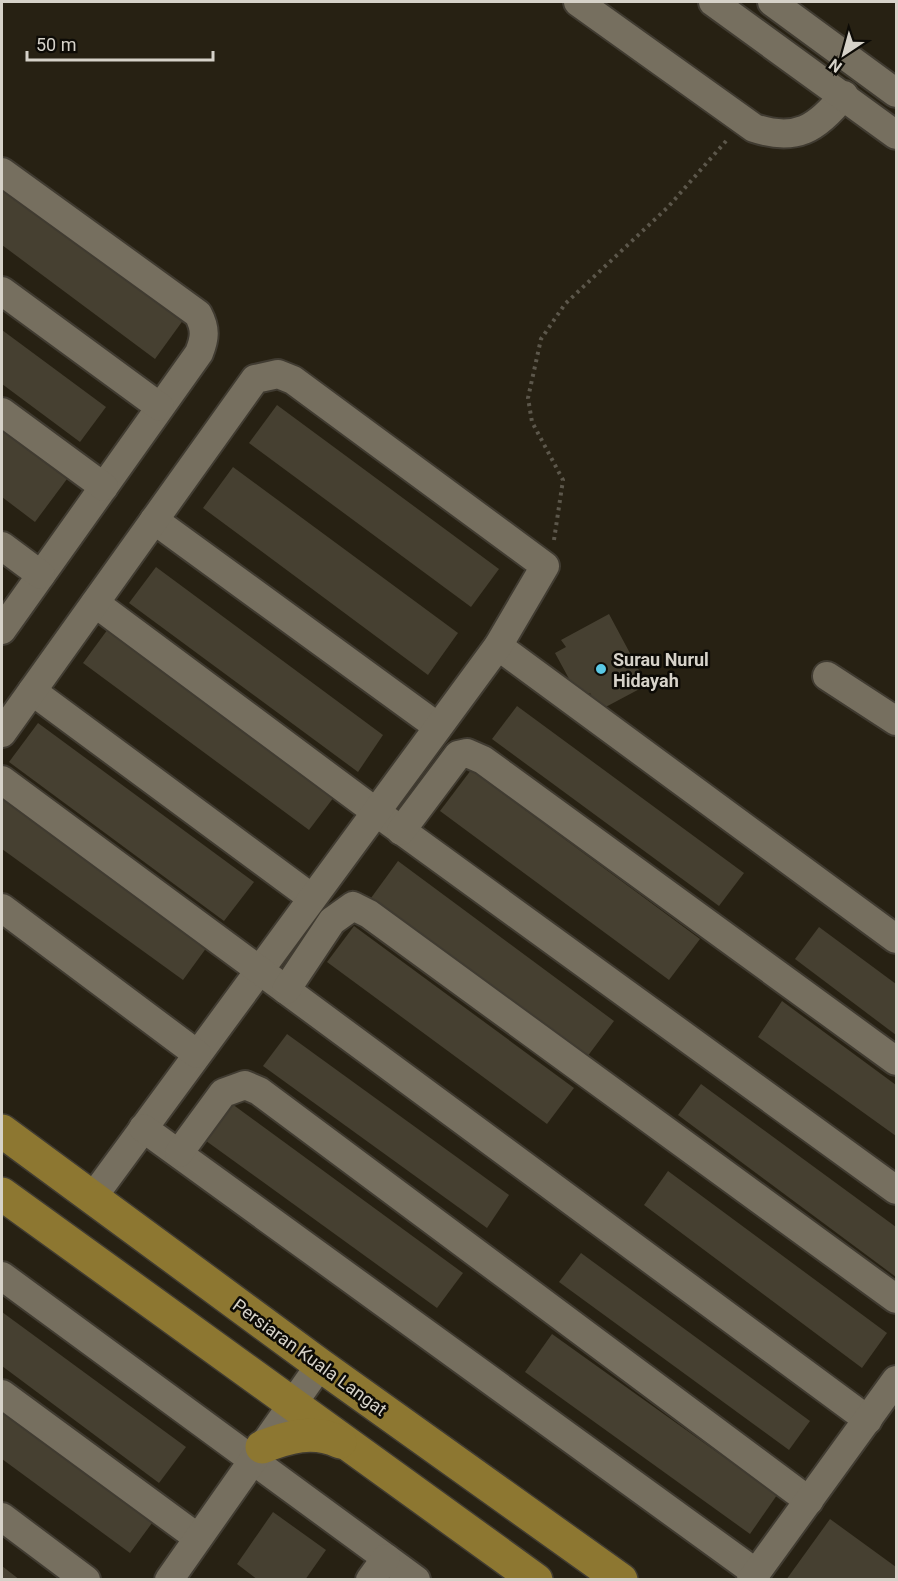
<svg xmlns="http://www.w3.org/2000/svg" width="898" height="1581" font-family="Roboto,sans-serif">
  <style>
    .building { fill: #464031 }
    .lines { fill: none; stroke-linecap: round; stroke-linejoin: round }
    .minor-casing { stroke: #403b31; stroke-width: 32 }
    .major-casing { stroke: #403b31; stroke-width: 36 }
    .path { stroke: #5c574b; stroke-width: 4; stroke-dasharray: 3 4.5; stroke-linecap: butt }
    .minor { stroke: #766f5f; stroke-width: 28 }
    .major { stroke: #8d7731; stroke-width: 33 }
    .poi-dot { fill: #5ac8e5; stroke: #0d0b06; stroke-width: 2 }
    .labels { text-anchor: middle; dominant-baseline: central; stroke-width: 5; stroke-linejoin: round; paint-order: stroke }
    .poi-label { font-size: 18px; font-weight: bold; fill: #d6d2c9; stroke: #0d0b06; text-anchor: start }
    .street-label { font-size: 18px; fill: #d6d2c9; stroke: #0d0b06 }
  </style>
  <rect width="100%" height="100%" fill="#272113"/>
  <g class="building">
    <path d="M 2,184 L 184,319 L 155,359 L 2,245 Z"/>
    <path d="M 2,330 L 106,407 L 80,442 L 2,384 Z"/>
    <path d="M 277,405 L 499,569 L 471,607 L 249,443 Z"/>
    <path d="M 2,431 L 67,479 L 35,522 L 2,497 Z"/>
    <path d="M 233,467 L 458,633 L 428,675 L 203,508 Z"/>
    <path d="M 156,567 L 383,735 L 358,772 L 129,603 Z"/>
    <path d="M 609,614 L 647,685 L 600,710 L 590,693 L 580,699 L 555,653 L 566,647 L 561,640 Z"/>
    <path d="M 108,629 L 334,797 L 309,830 L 83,663 Z"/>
    <path d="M 517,706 L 744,873 L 719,906 L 492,739 Z"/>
    <path d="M 38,723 L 254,882 L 224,921 L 9,762 Z"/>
    <path d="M 471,770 L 700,939 L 669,980 L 440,811 Z"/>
    <path d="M 2,798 L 207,947 L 183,980 L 2,849 Z"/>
    <path d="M 398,861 L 614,1021 L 587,1057 L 371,898 Z"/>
    <path d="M 354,926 L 574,1088 L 547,1124 L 327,962 Z"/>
    <path d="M 819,927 L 896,984 L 896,1035 L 795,959 Z"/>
    <path d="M 782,1001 L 896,1085 L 896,1136 L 758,1037 Z"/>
    <path d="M 287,1034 L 509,1195 L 487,1228 L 263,1066 Z"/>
    <path d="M 701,1084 L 896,1227 L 896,1277 L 678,1115 Z"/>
    <path d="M 228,1101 L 463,1273 L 437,1308 L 202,1138 Z"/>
    <path d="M 668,1171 L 887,1333 L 862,1368 L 644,1205 Z"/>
    <path d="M 581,1253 L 810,1421 L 789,1450 L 559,1282 Z"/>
    <path d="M 2,1312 L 186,1447 L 159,1483 L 2,1366 Z"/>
    <path d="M 552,1334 L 777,1495 L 750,1534 L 525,1372 Z"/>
    <path d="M 2,1411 L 152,1523 L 130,1553 L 2,1459 Z"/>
    <path d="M 273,1512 L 326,1550 L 305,1580 L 258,1580 L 237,1564 Z"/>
    <path d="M 830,1519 L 896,1567 L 896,1580 L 786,1580 Z"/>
    <path d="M 2,1566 L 20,1580 L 2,1580 Z"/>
  </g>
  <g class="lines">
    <defs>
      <g id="minor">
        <path d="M 578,2 L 754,128 C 796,142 817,129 844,95"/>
        <path d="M 713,2 L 896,135"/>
        <path d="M 772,2 L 896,93"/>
        <path d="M 2,172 L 198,314 C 206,329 205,338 199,353 L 2,630"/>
        <path d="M 2,291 L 160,407"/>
        <path d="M 2,412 L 104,487"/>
        <path d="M 154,520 L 438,727"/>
        <path d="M 2,546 L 41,575"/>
        <path d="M 95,603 L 376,812 L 896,1190"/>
        <path d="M 498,646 L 896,939"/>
        <path d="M 827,676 L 896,721"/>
        <path d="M 32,691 L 312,898"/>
        <path d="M 2,733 L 255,379 L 278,374 L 293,380 L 545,566 L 498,646 L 93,1197"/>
        <path d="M 2,780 L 868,1420"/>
        <path d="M 401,831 L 458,755 L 467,753 L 483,760 L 896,1061"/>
        <path d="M 2,908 L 197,1054"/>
        <path d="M 286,990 L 332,921 L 353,906 L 369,914 L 896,1299"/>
        <path d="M 143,1128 L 756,1573"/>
        <path d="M 179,1153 L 223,1093 L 245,1085 L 259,1091 L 809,1501"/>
        <path d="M 2,1276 L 416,1580"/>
        <path d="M 2,1394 L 198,1538"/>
        <path d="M 2,1517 L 86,1580"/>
        <path d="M 169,1580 L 320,1365"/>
        <path d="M 370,1580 L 386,1558"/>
        <path d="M 751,1580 L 896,1380"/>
      </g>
      <g id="major">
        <path d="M 2,1131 L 320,1365 L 621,1580"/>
        <path d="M 2,1194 L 536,1580"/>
        <path d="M 262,1447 C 288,1437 313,1429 340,1442"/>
      </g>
    </defs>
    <use href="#minor" class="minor-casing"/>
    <use href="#major" class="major-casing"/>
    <path class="path" d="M 554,540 L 563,480 L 532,422 L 528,398 L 541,339 L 565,304 L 668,207 L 727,140"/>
    <use href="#minor" class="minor"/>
    <use href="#major" class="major"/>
  </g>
  <circle class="poi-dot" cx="601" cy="669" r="6"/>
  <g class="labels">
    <g class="poi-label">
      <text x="613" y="659">Surau Nurul<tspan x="613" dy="21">Hidayah</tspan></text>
    </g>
    <g class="street-label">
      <text transform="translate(310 1357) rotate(36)">Persiaran Kuala Langat</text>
    </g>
  </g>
  <rect width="898" height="1581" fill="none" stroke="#d6d2c9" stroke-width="6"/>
  <g transform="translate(844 54) rotate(216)" stroke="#0d0b06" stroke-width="4.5" paint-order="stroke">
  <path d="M0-4.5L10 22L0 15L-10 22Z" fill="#d6d2c9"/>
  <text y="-9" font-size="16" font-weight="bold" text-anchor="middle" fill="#d6d2c9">N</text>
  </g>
  <path d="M27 51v9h186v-9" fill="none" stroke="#d6d2c9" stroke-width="3"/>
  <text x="36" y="51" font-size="18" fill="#d6d2c9" stroke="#0d0b06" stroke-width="4.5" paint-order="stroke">50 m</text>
</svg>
